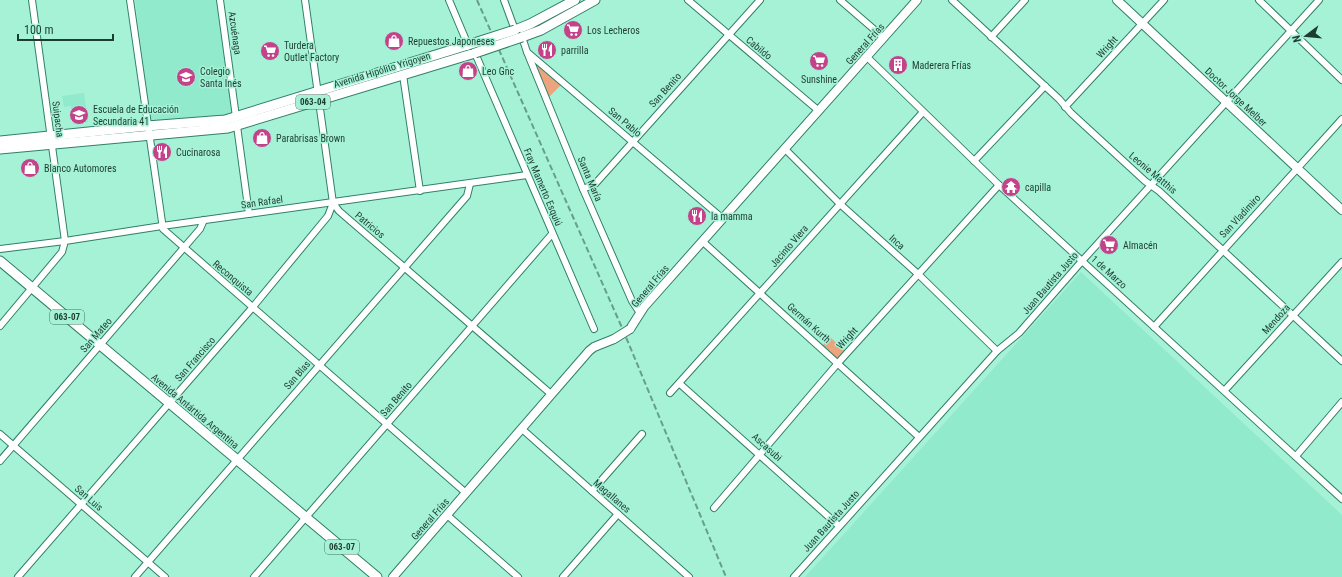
<svg xmlns="http://www.w3.org/2000/svg" width="1342" height="577" font-family="'Roboto Condensed',sans-serif">
  <style>
    .built { fill: #92eacc }
    .green { fill: #eba47c }
    .lines { fill: none; stroke-linecap: round; stroke-linejoin: round }
    .street-casing { stroke: #317f68; stroke-width: 8 }
    .secondary-casing { stroke: #317f68; stroke-width: 10 }
    .primary-casing { stroke: #317f68; stroke-width: 11 }
    .street { stroke: #fff; stroke-width: 6 }
    .secondary { stroke: #fff; stroke-width: 8 }
    .primary { stroke: #fff; stroke-width: 9 }
    .rail { stroke: #679f8c; stroke-width: 2; stroke-dasharray: 6 3; stroke-linecap: butt }
    .secondary-bridge-casing { stroke: #317f68; stroke-width: 10; stroke-linecap: butt }
    .primary-bridge-casing { stroke: #317f68; stroke-width: 11; stroke-linecap: butt }
    .secondary-bridge { stroke: #fff; stroke-width: 8 }
    .primary-bridge { stroke: #fff; stroke-width: 9 }
    .labels { text-anchor: middle; dominant-baseline: central; stroke-width: 3; stroke-linejoin: round; paint-order: stroke }
    .shield { fill: #a5f2d7; stroke: #467364; stroke-width: 1 }
    .shield-label { font-size: 9px; font-weight: bold; fill: #1d3d32 }
    .poi-label { font-size: 10px; fill: #1d3d32; stroke: #a5f2d7; text-anchor: start }
    .street-label { font-size: 10px; fill: #1d3d32; stroke: #a5f2d7 }
  </style>
  <rect width="100%" height="100%" fill="#a5f2d7"/>
  <g class="built">
    <path d="M 135,0 L 218,0 L 232,116 L 151,124 Z"/>
    <path d="M 84,93 L 88,122 L 73,124 L 71,106 L 64,107 L 62,96 Z"/>
    <path d="M 1081,272 L 1342,515 L 1342,577 L 805,577 Z"/>
  </g>
  <g class="green">
    <path d="M 533,62 L 561,85 L 548,98 Z"/>
    <path d="M 830,337 L 846,352 L 839,360 L 823,345 Z"/>
  </g>
  <g class="lines">
    <defs>
      <g id="street">
        <path d="M 130,0 L 163,229 L 466,493"/>
        <path d="M 220,0 L 236,117"/>
        <path d="M 305,0 L 333,203 L 339,211 L 551,394"/>
        <path d="M 449,0 L 468,45"/>
        <path d="M 504,0 L 515,30"/>
        <path d="M 688,0 L 819,111"/>
        <path d="M 840,0 L 884,38"/>
        <path d="M 952,0 L 1059,99 L 1071,113 L 1145,181 L 1159,191 L 1342,361"/>
        <path d="M 1259,0 L 1342,80"/>
        <path d="M 522,37 L 527,52 L 722,218"/>
        <path d="M 991,37 L 1025,0"/>
        <path d="M 527,52 L 583,189 L 632,301 L 640,313"/>
        <path d="M 475,53 L 594,329"/>
        <path d="M 867,57 L 999,185 L 1342,499"/>
        <path d="M 403,75 L 420,191"/>
        <path d="M 1065,107 L 1164,0"/>
        <path d="M 237,126 L 249,214"/>
        <path d="M 785,149 L 840,204 L 918,274 L 997,351"/>
        <path d="M 974,161 L 1045,86"/>
        <path d="M 583,189 L 595,184 L 760,0"/>
        <path d="M 702,241 L 919,437"/>
        <path d="M 0,249 L 65,241 L 162,226 L 527,175"/>
        <path d="M 0,326 L 62,252 L 65,241 L 32,0"/>
        <path d="M 1154,327 L 1342,119"/>
        <path d="M 680,384 L 839,526"/>
        <path d="M 1225,390 L 1342,262"/>
        <path d="M 670,393 L 923,112"/>
        <path d="M 522,429 L 689,577"/>
        <path d="M 0,434 L 165,577"/>
        <path d="M 1296,456 L 1342,402"/>
        <path d="M 0,461 L 200,229 L 204,220"/>
        <path d="M 592,491 L 642,434"/>
        <path d="M 714,508 L 838,363 L 999,185"/>
        <path d="M 447,515 L 518,577"/>
        <path d="M 18,577 L 252,308 L 328,216 L 333,203"/>
        <path d="M 135,577 L 467,196 L 470,184"/>
        <path d="M 254,577 L 552,234"/>
        <path d="M 563,577 L 618,514"/>
        <path d="M 794,577 L 997,351 L 1019,333 L 1082,261 L 1319,0"/>
      </g>
      <g id="secondary">
        <path d="M 1117,0 L 1342,210"/>
        <path d="M 630,329 L 644,307 L 917,0"/>
        <path d="M 393,577 L 589,351 L 594,347 L 614,339"/>
      </g>
      <g id="primary">
        <path d="M 515,30 L 530,24 L 575,0"/>
        <path d="M 522,37 L 541,30 L 595,0"/>
        <path d="M 0,141 L 147,126 L 225,120 L 468,45"/>
        <path d="M 0,149 L 228,128 L 475,53"/>
        <path d="M 0,261 L 377,577"/>
      </g>
    </defs>
    <use href="#street" class="street-casing"/>
    <use href="#secondary" class="secondary-casing"/>
    <use href="#primary" class="primary-casing"/>
    <use href="#street" class="street"/>
    <use href="#secondary" class="secondary"/>
    <use href="#primary" class="primary"/>
    <path class="rail" d="M 477,0 L 623,330 L 726,577"/>
    <defs>
      <path id="secondary-bridge" d="M 614,339 L 630,329"/>
      <g id="primary-bridge">
        <path d="M 468,45 L 515,30"/>
        <path d="M 475,53 L 522,37"/>
      </g>
    </defs>
    <use href="#secondary-bridge" class="secondary-bridge-casing"/>
    <use href="#primary-bridge" class="primary-bridge-casing"/>
    <use href="#secondary-bridge" class="secondary-bridge"/>
    <use href="#primary-bridge" class="primary-bridge"/>
  </g>
  <defs>
    <symbol id="supermarket-disc" viewBox="-11 -11 22 22"><circle r="9.5" fill="#c4428a" stroke="#a5f2d7"/><path d="M-6-5.5h2.5l.6 2H6L4.5 2H-2.5L-4.4-4H-6ZM-1.5 3.2a1.3 1.3 0 1 0 .1 0ZM3 3.2a1.3 1.3 0 1 0 .1 0Z" fill="#fff"/></symbol>
    <symbol id="shop-disc" viewBox="-11 -11 22 22"><circle r="9.5" fill="#c4428a" stroke="#a5f2d7"/><path d="M-5-2.5h2.3a2.7 3.5 0 0 1 5.4 0H5L5.5 6h-11ZM-1.5-2.5h3a1.5 2.3 0 0 0-3 0Z" fill="#fff"/></symbol>
    <symbol id="restaurant-disc" viewBox="-11 -11 22 22"><circle r="9.5" fill="#c4428a" stroke="#a5f2d7"/><path d="M-5-6h1v4h1v-4h1v4h1v-4h1v5L-1.5 .5V6h-2V.5L-5-1ZM5-6V6H3V1.5H1.5Q1.5-4 5-6Z" fill="#fff"/></symbol>
    <symbol id="building-disc" viewBox="-11 -11 22 22"><circle r="9.5" fill="#c4428a" stroke="#a5f2d7"/><path d="M-4-6H4V6H1V3H-1V6H-4ZM-2.5-4.3h1.7v1.8h-1.7ZM.8-4.3h1.7v1.8H.8ZM-2.5-1h1.7V.8h-1.7ZM.8-1h1.7V.8H.8Z" fill="#fff"/></symbol>
    <symbol id="school-disc" viewBox="-11 -11 22 22"><circle r="9.5" fill="#c4428a" stroke="#a5f2d7"/><path d="M0-5L7-2L0 1L-7-2ZM-4 1L0 2.5L4 1V4Q0 6-4 4Z" fill="#fff"/></symbol>
    <symbol id="temple-disc" viewBox="-11 -11 22 22"><circle r="9.5" fill="#c4428a" stroke="#a5f2d7"/><path d="M0-6L5-2H3V0L6.5 2.5H4V6H1.5V3h-3V6H-4V2.5H-6.5L-3 0V-2H-5Z" fill="#fff"/></symbol>
  </defs>
  <g fill-rule="evenodd">
    <use href="#supermarket-disc" x="562" y="19" width="22" height="22"/>
    <use href="#shop-disc" x="383" y="30" width="22" height="22"/>
    <use href="#restaurant-disc" x="536" y="39" width="22" height="22"/>
    <use href="#supermarket-disc" x="259" y="40" width="22" height="22"/>
    <use href="#supermarket-disc" x="808" y="50" width="22" height="22"/>
    <use href="#building-disc" x="887" y="54" width="22" height="22"/>
    <use href="#shop-disc" x="457" y="60" width="22" height="22"/>
    <use href="#school-disc" x="175" y="66" width="22" height="22"/>
    <use href="#school-disc" x="68" y="104" width="22" height="22"/>
    <use href="#shop-disc" x="251" y="127" width="22" height="22"/>
    <use href="#restaurant-disc" x="151" y="141" width="22" height="22"/>
    <use href="#shop-disc" x="19" y="157" width="22" height="22"/>
    <use href="#temple-disc" x="1000" y="176" width="22" height="22"/>
    <use href="#restaurant-disc" x="686" y="205" width="22" height="22"/>
    <use href="#supermarket-disc" x="1098" y="234" width="22" height="22"/>
  </g>
  <g class="labels">
    <g class="shield">
      <rect x="296" y="95" width="34" height="14" rx="3"/>
      <rect x="50" y="310" width="34" height="14" rx="3"/>
      <rect x="325" y="540" width="34" height="14" rx="3"/>
    </g>
    <g class="shield-label">
      <text x="313" y="102">063-04</text>
      <text x="67" y="317">063-07</text>
      <text x="342" y="547">063-07</text>
    </g>
    <g class="poi-label">
      <text x="587" y="30">Los Lecheros</text>
      <text x="408" y="41">Repuestos Japoneses</text>
      <text x="284" y="45">Turdera<tspan x="284" dy="12">Outlet Factory</tspan></text>
      <text x="561" y="50">parrilla</text>
      <text x="912" y="65">Maderera Frías</text>
      <text x="200" y="71">Colegio<tspan x="200" dy="12">Santa Inés</tspan></text>
      <text x="482" y="71">Leo Gnc</text>
      <text x="819" y="79" text-anchor="middle">Sunshine</text>
      <text x="93" y="109">Escuela de Educación<tspan x="93" dy="12">Secundaria 41</tspan></text>
      <text x="276" y="138">Parabrisas Brown</text>
      <text x="176" y="152">Cucinarosa</text>
      <text x="44" y="168">Blanco Automores</text>
      <text x="1025" y="187">capilla</text>
      <text x="711" y="216">la mamma</text>
      <text x="1123" y="245">Almacén</text>
    </g>
    <g class="street-label">
      <text transform="translate(235 33) rotate(82)">Azcuénaga</text>
      <text transform="translate(865 44) rotate(-48)">General Frías</text>
      <text transform="translate(1107 47) rotate(-48)">Wright</text>
      <text transform="translate(759 48) rotate(40)">Cabildo</text>
      <text transform="translate(382 70) rotate(-17)">Avenida Hipólito Yrigoyen</text>
      <text transform="translate(665 90) rotate(-48)">San Benito</text>
      <text transform="translate(1236 97) rotate(43)">Doctor Jorge Melber</text>
      <text transform="translate(58 119) rotate(83)">Suipacha</text>
      <text transform="translate(625 122) rotate(40)">San Pablo</text>
      <text transform="translate(1153 173) rotate(40)">Leonie Matthis</text>
      <text transform="translate(590 179) rotate(67)">Santa María</text>
      <text transform="translate(543 187) rotate(67)">Fray Mamerto Esquiú</text>
      <text transform="translate(262 202) rotate(-8)">San Rafael</text>
      <text transform="translate(1240 216) rotate(-47)">San Vladimiro</text>
      <text transform="translate(370 225) rotate(40)">Patricios</text>
      <text transform="translate(897 242) rotate(42)">Inca</text>
      <text transform="translate(789 246) rotate(-49)">Jacinto Viera</text>
      <text transform="translate(1109 272) rotate(42)">1 de Marzo</text>
      <text transform="translate(233 278) rotate(40)">Reconquista</text>
      <text transform="translate(1050 283) rotate(-49)">Juan Bautista Justo</text>
      <text transform="translate(650 286) rotate(-50)">General Frías</text>
      <text transform="translate(1276 319) rotate(-48)">Mendoza</text>
      <text transform="translate(809 323) rotate(42)">Germán Kurth</text>
      <text transform="translate(96 335) rotate(-49)">San Mateo</text>
      <text transform="translate(847 338) rotate(-48)">Wright</text>
      <text transform="translate(195 359) rotate(-49)">San Francisco</text>
      <text transform="translate(297 375) rotate(-49)">San Blas</text>
      <text transform="translate(396 399) rotate(-49)">San Benito</text>
      <text transform="translate(195 411) rotate(40)">Avenida Antártida Argentina</text>
      <text transform="translate(767 447) rotate(42)">Ascasubi</text>
      <text transform="translate(612 496) rotate(41)">Magallanes</text>
      <text transform="translate(89 498) rotate(41)">San Luis</text>
      <text transform="translate(430 519) rotate(-49)">General Frías</text>
      <text transform="translate(831 521) rotate(-48)">Juan Bautista Justo</text>
    </g>
  </g>
  <g transform="translate(1306 36) rotate(254)" stroke="#a5f2d7" stroke-width="3" paint-order="stroke">
  <path d="M0-3L7 15L0 10L-7 15Z" fill="#1d3d32"/>
  <text y="-6" font-size="11" font-weight="bold" text-anchor="middle" fill="#1d3d32">N</text>
  </g>
  <path d="M18 34v6h95v-6" fill="none" stroke="#1d3d32" stroke-width="2"/>
  <text x="24" y="34" font-size="12" fill="#1d3d32" stroke="#a5f2d7" stroke-width="3" paint-order="stroke">100 m</text>
</svg>
